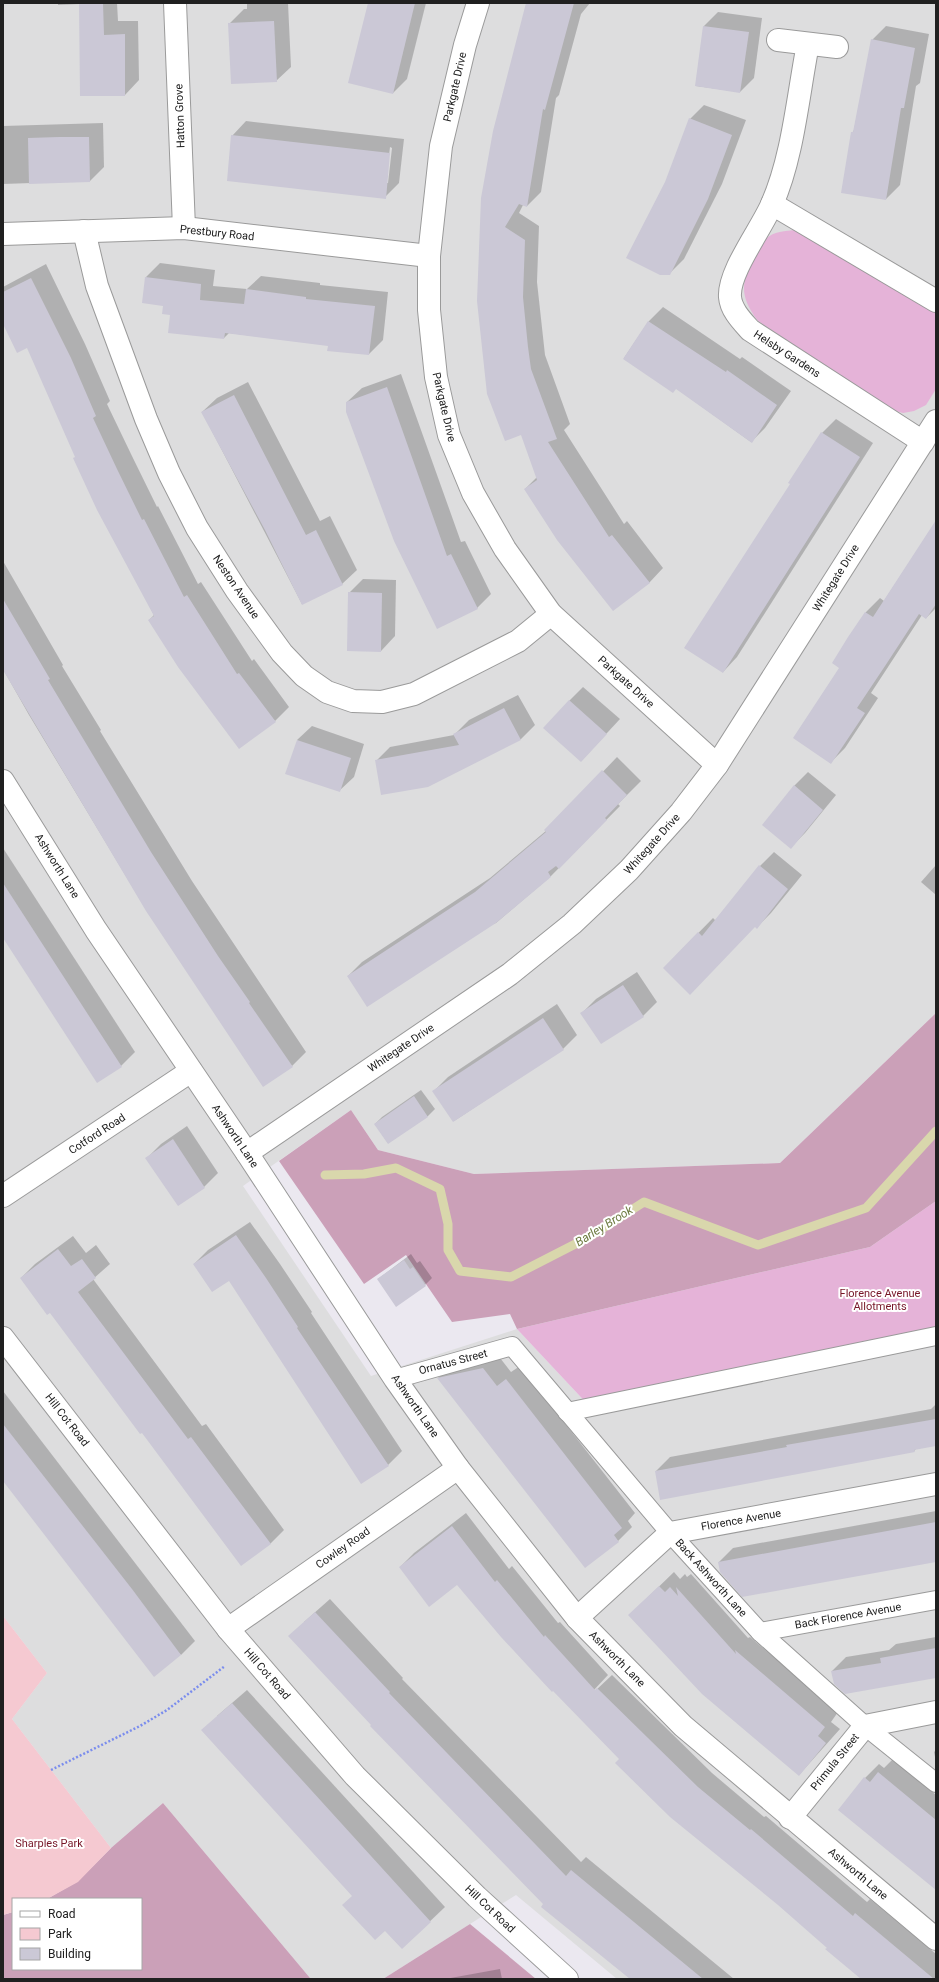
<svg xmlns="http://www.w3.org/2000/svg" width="939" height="1982" font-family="Roboto,sans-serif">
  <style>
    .residential { fill: #ddddde }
    .grass { fill: #e5b3d8 }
    .forest { fill: #cba0b8 }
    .park { fill: #f5c9d1 }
    .shadow { fill: #0003; fill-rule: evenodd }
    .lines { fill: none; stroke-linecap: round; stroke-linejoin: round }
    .stream { stroke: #d9d7ac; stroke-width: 9 }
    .building { fill: #cbc8d6 }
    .service-casing { stroke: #9a9a9a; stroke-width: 20 }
    .minor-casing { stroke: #9a9a9a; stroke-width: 24 }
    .path { stroke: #7b8ded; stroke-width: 2.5; stroke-dasharray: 2 2; stroke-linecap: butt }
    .service { stroke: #fff; stroke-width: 18 }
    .minor { stroke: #fff; stroke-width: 22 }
    .labels { text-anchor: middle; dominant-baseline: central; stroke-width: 4; stroke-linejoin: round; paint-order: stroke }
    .street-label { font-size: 11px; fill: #202020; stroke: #fff }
    .park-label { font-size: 11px; fill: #761627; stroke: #fff }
    .water-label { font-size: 12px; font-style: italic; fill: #6d7b41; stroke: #fff }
  </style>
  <rect width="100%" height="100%" fill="#ebe8f0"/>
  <path class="residential" d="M 3,3 L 936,3 L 936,1013 L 780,1163 L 474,1174 L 378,1150 L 351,1110 L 243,1186 L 371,1376 L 517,1329 L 592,1409 L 936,1342 L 936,1979 L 617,1979 L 516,1895 L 383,1979 L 310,1978 L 163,1803 L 111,1848 L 12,1719 L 47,1673 L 3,1616 Z"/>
  <g class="grass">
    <path d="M 795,230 L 936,312 L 936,389 L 926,405 L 914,411 L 903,413 L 892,410 L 758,321 C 733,288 746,276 762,243 C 770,232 782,231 795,230 Z"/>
    <path d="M 936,1201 L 936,1342 L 592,1409 L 517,1329 L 870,1247 Z"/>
  </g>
  <g class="forest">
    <path d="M 936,1013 L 936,1201 L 870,1247 L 517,1329 L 510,1314 L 452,1322 L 406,1255 L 364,1284 L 279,1161 L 351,1110 L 378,1150 L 474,1174 L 780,1163 Z"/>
    <path d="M 163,1803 L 310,1978 L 313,1979 L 3,1979 L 3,1915 L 13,1912 L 13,1969 L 141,1969 L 141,1899 L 47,1899 L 78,1881 L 111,1848 Z"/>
    <path d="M 470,1924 L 536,1979 L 383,1979 Z"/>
  </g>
  <path class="park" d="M 3,1616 L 47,1673 L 12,1719 L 111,1848 L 78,1882 L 47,1899 L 13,1899 L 13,1912 L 3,1915 Z"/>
  <g class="shadow">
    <path d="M 58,3 L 117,3 L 118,21 L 138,21 L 139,80 L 125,95 L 81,95 L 80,4 L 58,5 Z"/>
    <path d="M 247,3 L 288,3 L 291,67 L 276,81 L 230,23 L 244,9 L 247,9 Z"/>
    <path d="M 369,3 L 426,3 L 407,79 L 393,93 Z"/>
    <path d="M 534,3 L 590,3 L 581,14 L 559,95 L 556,98 L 541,192 L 527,206 L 523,205 L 519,213 L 539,226 L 537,282 L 545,355 L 570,424 L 564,430 L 624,524 L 627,521 L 663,568 L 649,583 L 525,489 L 537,477 L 478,301 Z"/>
    <path d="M 718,12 L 762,18 L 754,78 L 740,92 L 696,86 L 704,26 Z"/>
    <path d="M 886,26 L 929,34 L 920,83 L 916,86 L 900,185 L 886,199 L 852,133 L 854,130 L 872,40 Z"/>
    <path d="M 704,105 L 746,120 L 722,184 L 684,259 L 669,274 L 666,182 L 690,119 Z"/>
    <path d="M 246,121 L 404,139 L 399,183 L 385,197 L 232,136 ZM 390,147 L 392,148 L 388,183 L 386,183 Z"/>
    <path d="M 103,123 L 104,167 L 90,181 L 3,184 L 3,126 Z"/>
    <path d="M 160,263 L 215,270 L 213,286 L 247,289 L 261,276 L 320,283 L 320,285 L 388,292 L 383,340 L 369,354 L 329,345 L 229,333 L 224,338 L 171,314 L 146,277 Z"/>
    <path d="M 46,264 L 85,344 L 110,401 L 107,404 L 131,454 L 157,507 L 158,506 L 198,584 L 201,582 L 252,661 L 254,659 L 289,707 L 275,721 L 149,620 L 154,615 L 76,457 L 28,347 L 3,322 L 3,287 Z"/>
    <path d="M 663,307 L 740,359 L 742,357 L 791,391 L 765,428 L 751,442 L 676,388 L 624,358 L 649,321 Z"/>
    <path d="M 401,374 L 461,542 L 465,541 L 491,594 L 477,608 L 347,402 L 362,388 Z"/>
    <path d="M 248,382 L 320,521 L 330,516 L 357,570 L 342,584 L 302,604 L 202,412 L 217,398 Z"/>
    <path d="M 836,419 L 873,443 L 737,657 L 723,672 L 791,484 L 822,433 Z"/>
    <path d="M 936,522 L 936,608 L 926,618 L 922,615 L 871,693 L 878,698 L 845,748 L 831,762 L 841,667 L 833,663 L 866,612 L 880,598 L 884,601 Z"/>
    <path d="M 3,561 L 63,665 L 62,666 L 101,730 L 100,731 L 192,881 L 306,1052 L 292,1066 L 147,911 L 29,715 L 3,669 Z"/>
    <path d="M 363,579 L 396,580 L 395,636 L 381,651 L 349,593 Z"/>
    <path d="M 583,687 L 620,719 L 581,761 L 569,701 Z"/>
    <path d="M 518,695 L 535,725 L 521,739 L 428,786 L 376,761 L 390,747 L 454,735 L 469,720 Z"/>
    <path d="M 312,726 L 364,744 L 354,777 L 339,791 L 297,740 Z"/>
    <path d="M 617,757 L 641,781 L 618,804 L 620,806 L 551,876 L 496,923 L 348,976 L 362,962 L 490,878 L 547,830 Z"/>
    <path d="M 808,772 L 836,795 L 805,833 L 791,847 L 794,786 Z"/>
    <path d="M 3,848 L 135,1052 L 121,1066 L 3,937 Z"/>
    <path d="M 774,852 L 802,875 L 771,913 L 757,927 L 755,926 L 664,968 L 713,918 L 716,921 L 760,866 Z"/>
    <path d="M 936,865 L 936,895 L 921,882 Z"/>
    <path d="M 637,972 L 657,1002 L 643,1016 L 582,1013 L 596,999 Z"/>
    <path d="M 557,1004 L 577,1035 L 563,1049 L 454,1121 L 434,1091 L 448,1077 Z"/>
    <path d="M 421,1090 L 435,1109 L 428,1116 L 388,1143 L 375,1124 L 382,1117 Z"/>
    <path d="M 187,1126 L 218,1173 L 204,1187 L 147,1158 L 161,1144 Z"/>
    <path d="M 250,1222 L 280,1264 L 312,1312 L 311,1313 L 402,1451 L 388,1465 L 229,1279 L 194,1264 L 208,1250 Z"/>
    <path d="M 73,1236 L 86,1253 L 96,1245 L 110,1264 L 93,1279 L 202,1426 L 206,1424 L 284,1530 L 270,1544 L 142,1431 L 50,1312 L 21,1278 L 35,1264 Z"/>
    <path d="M 411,1254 L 417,1263 L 420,1261 L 432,1278 L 425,1285 L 378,1279 Z"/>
    <path d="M 497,1354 L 511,1372 L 520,1366 L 635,1513 L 628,1521 L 632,1527 L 618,1541 L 438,1378 L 452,1364 Z"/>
    <path d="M 3,1391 L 195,1641 L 181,1655 L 3,1478 Z"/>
    <path d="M 936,1404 L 936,1445 L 916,1449 L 914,1451 L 656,1471 L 670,1457 L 931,1409 Z"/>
    <path d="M 936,1511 L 936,1561 L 719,1562 L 733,1548 Z"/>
    <path d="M 466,1513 L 509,1569 L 512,1566 L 558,1623 L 560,1622 L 608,1675 L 593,1691 L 594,1692 L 612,1675 L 712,1773 L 764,1817 L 766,1816 L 867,1902 L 870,1899 L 936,1954 L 936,1979 L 863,1979 L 621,1759 L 458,1584 L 400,1567 L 414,1553 Z"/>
    <path d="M 674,1572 L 680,1579 L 685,1574 L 687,1577 L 691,1574 L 748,1638 L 750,1637 L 838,1712 L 831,1722 L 840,1729 L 799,1775 L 644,1601 Z"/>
    <path d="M 330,1599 L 403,1678 L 402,1679 L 581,1862 L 586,1857 L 734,1979 L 632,1979 L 544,1904 L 372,1725 L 304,1622 Z"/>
    <path d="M 936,1637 L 936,1677 L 832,1671 L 846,1657 L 889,1650 L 896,1644 Z"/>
    <path d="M 247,1690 L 445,1907 L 402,1948 L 353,1896 L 217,1716 Z"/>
    <path d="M 936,1750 L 936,1762 L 934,1752 Z"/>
    <path d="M 893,1759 L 936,1795 L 936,1888 L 865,1778 L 879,1764 L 884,1768 Z"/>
    <path d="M 500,1969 L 502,1979 L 445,1979 Z"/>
  </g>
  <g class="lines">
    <path class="stream" d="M 325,1175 L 364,1174 L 396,1168 L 440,1189 L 448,1224 L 448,1250 L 460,1271 L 511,1277 L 589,1237 L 644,1202 L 758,1245 L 866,1208 L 936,1131"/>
  </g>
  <g class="building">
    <path d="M 79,3 L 103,3 L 104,35 L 125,34 L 125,96 L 80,96 Z"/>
    <path d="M 368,3 L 415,3 L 393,94 L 348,83 Z"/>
    <path d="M 526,3 L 574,3 L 545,110 L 543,109 L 527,207 L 519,204 L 505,227 L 525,240 L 523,297 L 528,347 L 531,369 L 557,439 L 548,442 L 609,537 L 612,535 L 650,583 L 613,611 L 557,540 L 524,489 L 537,480 L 521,435 L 505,441 L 487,394 L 477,301 L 481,198 L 493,131 Z"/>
    <path d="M 274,21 L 277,82 L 231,84 L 228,23 Z"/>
    <path d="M 703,26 L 749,32 L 740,93 L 695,86 Z"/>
    <path d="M 871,39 L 915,48 L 904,108 L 901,108 L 886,200 L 841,193 L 851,132 L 853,132 Z"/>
    <path d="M 689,118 L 732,135 L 708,199 L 670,275 L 660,275 L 626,258 L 665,182 Z"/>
    <path d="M 231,135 L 390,153 L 386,199 L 227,181 Z"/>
    <path d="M 59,137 L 89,137 L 90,182 L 29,184 L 28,138 Z"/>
    <path d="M 145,277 L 201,284 L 200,300 L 244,304 L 246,289 L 306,297 L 306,299 L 375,306 L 369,355 L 327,351 L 328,346 L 225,333 L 224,339 L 168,333 L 170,315 L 162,314 L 163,306 L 142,303 Z"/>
    <path d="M 31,278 L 71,358 L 96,416 L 93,418 L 117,469 L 142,520 L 144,519 L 184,597 L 187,595 L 237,674 L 239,673 L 276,722 L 239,749 L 178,667 L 148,620 L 154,616 L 97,510 L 73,458 L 75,457 L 27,348 L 17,353 L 3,324 L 3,292 Z"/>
    <path d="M 648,321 L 726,372 L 727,370 L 777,405 L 752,443 L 676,389 L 673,393 L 623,359 Z"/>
    <path d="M 387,387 L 447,556 L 451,554 L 478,609 L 437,629 L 394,541 L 346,412 L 346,402 Z"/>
    <path d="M 234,395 L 306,535 L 316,530 L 343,585 L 302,605 L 265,530 L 201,412 Z"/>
    <path d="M 821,432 L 860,457 L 723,673 L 684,648 L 790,484 L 788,483 Z"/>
    <path d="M 936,520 L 936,604 L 926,619 L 919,614 L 887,663 L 857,708 L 865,713 L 831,764 L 793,738 L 839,668 L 832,663 L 848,637 L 865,612 L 873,617 Z"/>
    <path d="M 348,592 L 382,593 L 381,652 L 347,651 Z"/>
    <path d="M 3,599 L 50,679 L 48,680 L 151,852 L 218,956 L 250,1002 L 249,1003 L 293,1067 L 263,1087 L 146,911 L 3,670 Z"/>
    <path d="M 569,700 L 607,734 L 581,762 L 543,728 Z"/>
    <path d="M 504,708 L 521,740 L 428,787 L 381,795 L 375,760 L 459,745 L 453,734 Z"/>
    <path d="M 297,740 L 351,758 L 340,792 L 285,774 Z"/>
    <path d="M 602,770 L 627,795 L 605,818 L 607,820 L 559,869 L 556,866 L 548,872 L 551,877 L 496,923 L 367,1007 L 347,976 L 475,892 L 546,832 L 544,830 Z"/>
    <path d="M 794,785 L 823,810 L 791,849 L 762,825 Z"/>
    <path d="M 759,865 L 788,889 L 757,929 L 755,927 L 690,995 L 663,968 L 698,932 L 702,936 Z"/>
    <path d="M 3,883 L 122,1067 L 97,1083 L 3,938 Z"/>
    <path d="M 623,985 L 644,1017 L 601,1044 L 580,1013 Z"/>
    <path d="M 543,1018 L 564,1050 L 453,1122 L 432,1091 Z"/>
    <path d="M 414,1096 L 428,1117 L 388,1144 L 374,1124 Z"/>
    <path d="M 173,1139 L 205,1188 L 178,1206 L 145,1158 Z"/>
    <path d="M 236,1235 L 266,1278 L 298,1327 L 297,1328 L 389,1466 L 361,1484 L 229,1281 L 212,1292 L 193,1264 Z"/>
    <path d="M 58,1249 L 71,1266 L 82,1259 L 96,1278 L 78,1292 L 188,1439 L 191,1437 L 271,1544 L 241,1566 L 142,1433 L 140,1434 L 50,1313 L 47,1315 L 20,1278 Z"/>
    <path d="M 404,1260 L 410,1269 L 413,1267 L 426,1286 L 396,1307 L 377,1279 Z"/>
    <path d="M 483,1368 L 497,1386 L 506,1379 L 622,1528 L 614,1535 L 619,1542 L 585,1568 L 437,1378 Z"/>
    <path d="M 936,1419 L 936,1446 L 914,1450 L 915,1452 L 660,1500 L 655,1471 L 787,1447 L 786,1445 Z"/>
    <path d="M 3,1424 L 132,1589 L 181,1655 L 154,1677 L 3,1481 Z"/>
    <path d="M 936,1522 L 936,1562 L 742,1597 L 720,1572 L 718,1562 Z"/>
    <path d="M 452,1526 L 495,1582 L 497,1580 L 544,1637 L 545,1635 L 595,1690 L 597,1688 L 698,1787 L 750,1830 L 751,1829 L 853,1916 L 855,1913 L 934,1979 L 861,1979 L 825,1949 L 827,1948 L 778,1905 L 670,1817 L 615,1763 L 619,1759 L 553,1691 L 552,1692 L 501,1637 L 457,1585 L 429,1607 L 399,1567 Z"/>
    <path d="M 659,1586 L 665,1592 L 670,1587 L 678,1596 L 676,1587 L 736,1654 L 735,1650 L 825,1727 L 818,1736 L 826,1743 L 799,1776 L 702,1694 L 628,1615 Z"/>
    <path d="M 315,1612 L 390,1692 L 389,1693 L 566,1876 L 571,1870 L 703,1979 L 630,1979 L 541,1907 L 543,1904 L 370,1726 L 371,1725 L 288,1636 Z"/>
    <path d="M 936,1648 L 936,1678 L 845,1694 L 834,1684 L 831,1671 L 881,1663 L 880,1658 Z"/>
    <path d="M 232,1703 L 431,1922 L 402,1949 L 385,1931 L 375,1940 L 342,1905 L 352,1896 L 201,1730 Z"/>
    <path d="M 878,1772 L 936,1820 L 936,1890 L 838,1810 L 864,1777 L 870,1782 Z"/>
  </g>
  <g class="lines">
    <defs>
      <g id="service">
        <path d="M 395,1379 L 512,1346 L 670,1533 L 760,1632 L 865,1726 L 936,1783"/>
        <path d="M 567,1412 L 936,1336"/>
        <path d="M 760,1632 L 936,1600"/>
      </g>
      <g id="minor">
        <path d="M 175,3 L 184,228"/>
        <path d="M 478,3 L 465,45 L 441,146 L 429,256 L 429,310 L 436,377 L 449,435 L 473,493 L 505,549 L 551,614 L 717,765"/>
        <path d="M 778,40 L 837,47"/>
        <path d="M 808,44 C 798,95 793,157 772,204 C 762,228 728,272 730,297 C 731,310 742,321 750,330 L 923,442"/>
        <path d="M 772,204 L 936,301"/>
        <path d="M 84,231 L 97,286 L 146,419 L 169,473 L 197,528 L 237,591 L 282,653 L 304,676 L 327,692 L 353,701 L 382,702 L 414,694 L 518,641 L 551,614"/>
        <path d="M 3,234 L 184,228 L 429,256"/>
        <path d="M 3,781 L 96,930 L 247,1153 L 395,1379 L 458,1468 L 577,1618 L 683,1726 L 936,1939"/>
        <path d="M 247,1153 L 510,974 L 572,924 L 629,870 L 681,812 L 717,765 L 936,421"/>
        <path d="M 3,1196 L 191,1071"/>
        <path d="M 3,1338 L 228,1629 L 355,1776 L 477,1897 L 567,1979"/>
        <path d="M 577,1618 L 670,1533 L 936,1484"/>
        <path d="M 228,1629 L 458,1468"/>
        <path d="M 790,1818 L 865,1726 L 936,1712"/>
      </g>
    </defs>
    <use href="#service" class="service-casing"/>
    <use href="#minor" class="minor-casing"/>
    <path class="path" d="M 51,1770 L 140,1726 L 167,1710 L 225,1666"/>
    <use href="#service" class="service"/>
    <use href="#minor" class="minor"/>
  </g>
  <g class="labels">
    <g class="street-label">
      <text transform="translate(455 87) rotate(-77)">Parkgate Drive</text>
      <text transform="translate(180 116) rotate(-92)">Hatton Grove</text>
      <text transform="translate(217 233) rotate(6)">Prestbury Road</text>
      <text transform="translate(787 354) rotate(33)">Helsby Gardens</text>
      <text transform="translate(444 407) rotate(77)">Parkgate Drive</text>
      <text transform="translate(836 578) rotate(-58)">Whitegate Drive</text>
      <text transform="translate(236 587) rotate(56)">Neston Avenue</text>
      <text transform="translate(626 682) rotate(42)">Parkgate Drive</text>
      <text transform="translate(652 844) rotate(-48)">Whitegate Drive</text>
      <text transform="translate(57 866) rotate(58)">Ashworth Lane</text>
      <text transform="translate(401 1048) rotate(-34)">Whitegate Drive</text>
      <text transform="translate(97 1134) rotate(-33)">Cotford Road</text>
      <text transform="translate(235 1136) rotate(56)">Ashworth Lane</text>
      <text transform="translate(453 1362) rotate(-15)">Ornatus Street</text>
      <text transform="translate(415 1406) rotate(55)">Ashworth Lane</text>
      <text transform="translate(67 1420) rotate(52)">Hill Cot Road</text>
      <text transform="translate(741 1520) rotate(-10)">Florence Avenue</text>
      <text transform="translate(343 1548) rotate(-35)">Cowley Road</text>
      <text transform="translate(711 1578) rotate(48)">Back Ashworth Lane</text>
      <text transform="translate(848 1616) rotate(-10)">Back Florence Avenue</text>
      <text transform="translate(617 1659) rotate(45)">Ashworth Lane</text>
      <text transform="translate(267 1674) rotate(49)">Hill Cot Road</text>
      <text transform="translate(835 1762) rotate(-51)">Primula Street</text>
      <text transform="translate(858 1874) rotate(40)">Ashworth Lane</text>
      <text transform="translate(490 1909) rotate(43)">Hill Cot Road</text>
    </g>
    <g class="park-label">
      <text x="880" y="1293">Florence Avenue<tspan x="880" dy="13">Allotments</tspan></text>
      <text x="49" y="1843">Sharples Park</text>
    </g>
    <g class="water-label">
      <text transform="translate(604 1226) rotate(-32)">Barley Brook</text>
    </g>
  </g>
  <rect width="939" height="1982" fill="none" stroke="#202020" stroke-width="8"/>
  <rect x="12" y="1898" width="130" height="72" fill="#ffffff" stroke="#a6a6a6"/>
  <rect x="20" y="1911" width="20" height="6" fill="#ffffff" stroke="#a6a6a6"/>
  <text x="48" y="1918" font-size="12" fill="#202020">Road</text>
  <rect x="20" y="1928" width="20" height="12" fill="#f5c9d1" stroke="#a6a6a6"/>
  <text x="48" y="1938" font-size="12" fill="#202020">Park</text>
  <rect x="20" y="1948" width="20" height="12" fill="#cbc8d6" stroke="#a6a6a6"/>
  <text x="48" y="1958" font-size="12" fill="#202020">Building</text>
</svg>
